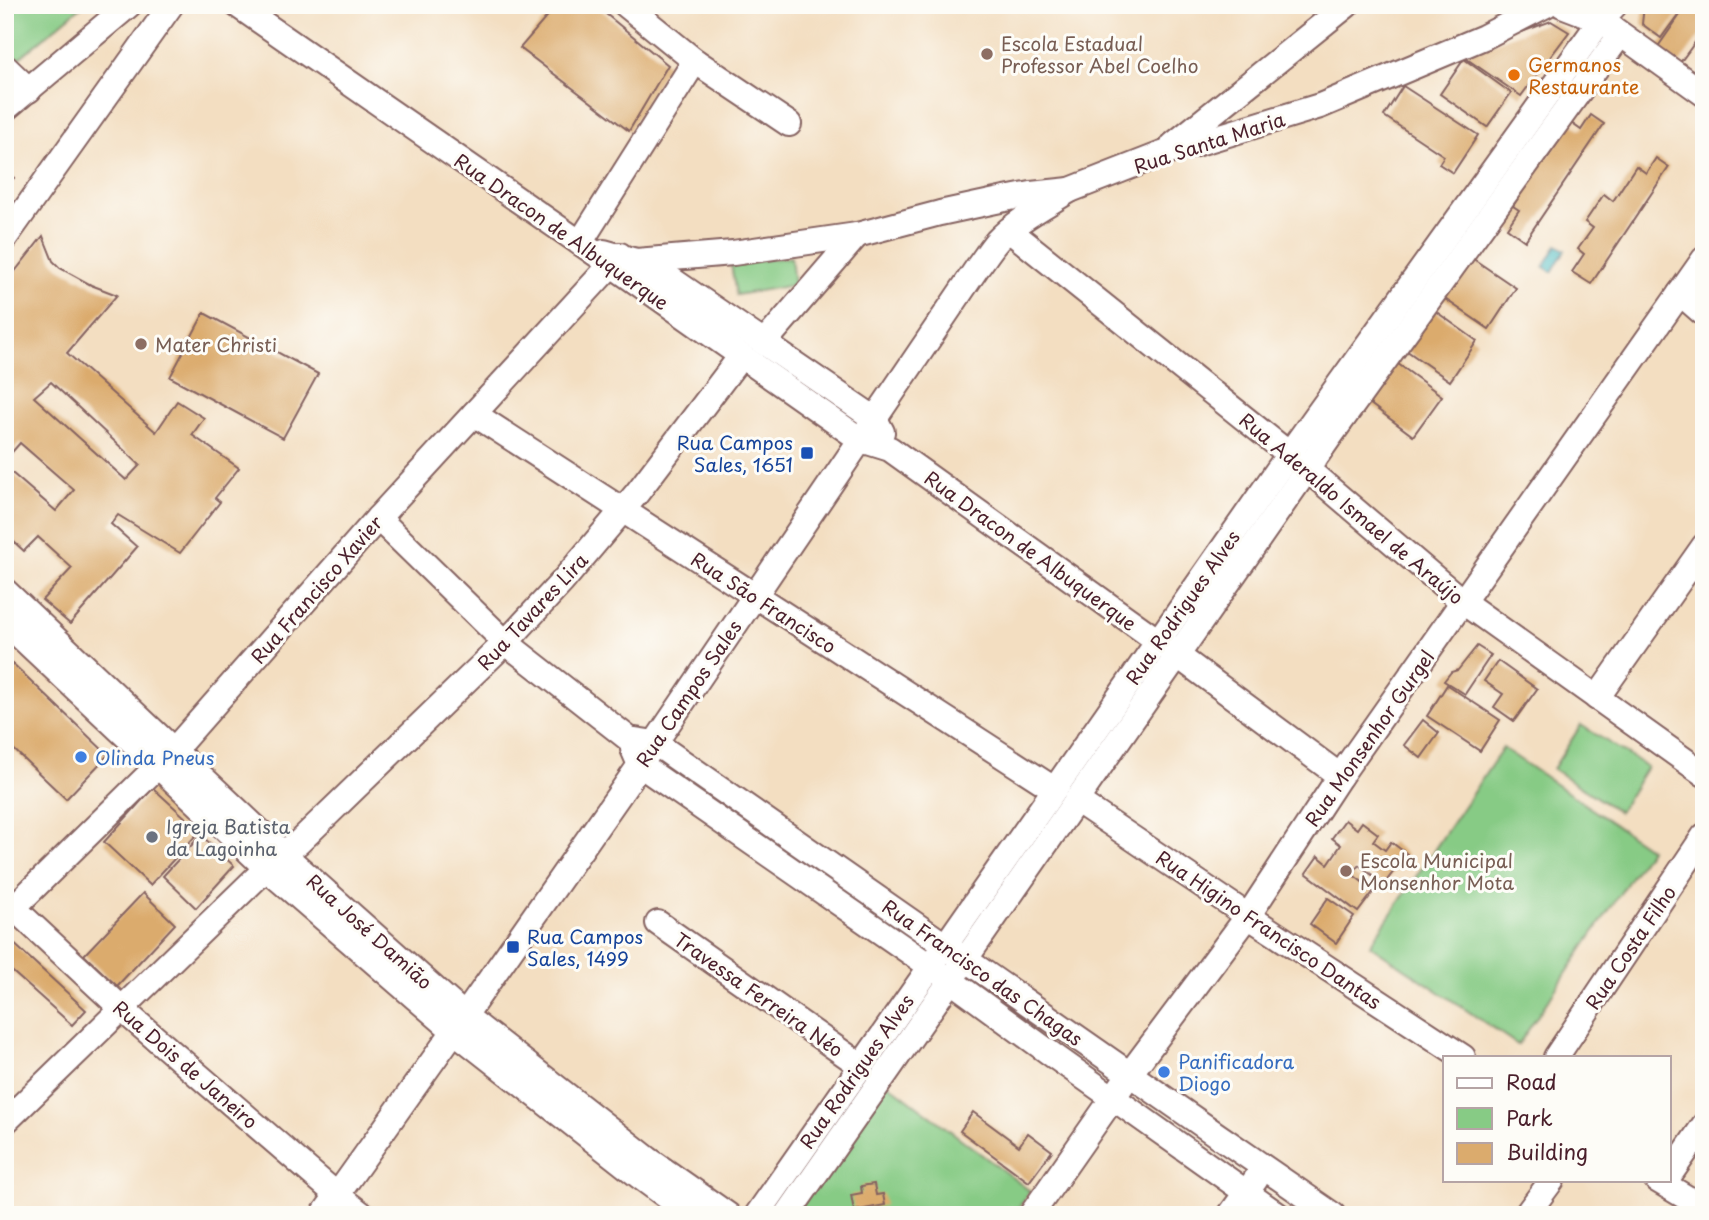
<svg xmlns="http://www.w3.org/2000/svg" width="1709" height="1220" font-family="'Playpen Sans',sans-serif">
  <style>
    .green { fill: #87cb85; stroke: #687558; stroke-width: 2 }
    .water { fill: #4cbbc1; stroke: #4b6d76; stroke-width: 2 }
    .building { fill: #dbab6d; fill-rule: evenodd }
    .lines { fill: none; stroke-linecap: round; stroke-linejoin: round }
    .minor-casing { stroke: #856260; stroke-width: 28 }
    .minor { stroke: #fff; stroke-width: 24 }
    .education-dot { fill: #8d6e63; stroke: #fdfcf7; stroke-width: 2.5 }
    .food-dot { fill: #e8710a; stroke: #fdfcf7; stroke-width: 2.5 }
    .transit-dot { fill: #1a4fb4; stroke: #fdfcf7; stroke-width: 2.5 }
    .shop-dot { fill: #3f7fe0; stroke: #fdfcf7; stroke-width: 2.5 }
    .worship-dot { fill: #6b7280; stroke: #fdfcf7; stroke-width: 2.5 }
    .labels { text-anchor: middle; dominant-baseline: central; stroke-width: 6; stroke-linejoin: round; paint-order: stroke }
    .education-label { font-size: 19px; fill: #785e54; stroke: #fdfcf7; text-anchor: start }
    .food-label { font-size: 19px; fill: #c56008; stroke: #fdfcf7; text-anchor: start }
    .street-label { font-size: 19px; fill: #4a1f2b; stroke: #fdfcf7 }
    .transit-label { font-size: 19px; fill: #164399; stroke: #fdfcf7; text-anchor: end }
    .shop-label { font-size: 19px; fill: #366cbe; stroke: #fdfcf7; text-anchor: start }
    .worship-label { font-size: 19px; fill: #5b616d; stroke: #fdfcf7; text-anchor: start }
  </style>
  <rect width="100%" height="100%" fill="#fdfcf7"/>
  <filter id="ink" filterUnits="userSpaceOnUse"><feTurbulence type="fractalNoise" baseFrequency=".0143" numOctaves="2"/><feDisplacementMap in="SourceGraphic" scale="14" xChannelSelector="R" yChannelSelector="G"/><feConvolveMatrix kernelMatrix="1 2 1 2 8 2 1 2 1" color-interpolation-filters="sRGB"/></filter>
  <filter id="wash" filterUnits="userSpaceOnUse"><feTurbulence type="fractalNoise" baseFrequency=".00686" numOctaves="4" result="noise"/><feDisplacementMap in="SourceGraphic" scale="28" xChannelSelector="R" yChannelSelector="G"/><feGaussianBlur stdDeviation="1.57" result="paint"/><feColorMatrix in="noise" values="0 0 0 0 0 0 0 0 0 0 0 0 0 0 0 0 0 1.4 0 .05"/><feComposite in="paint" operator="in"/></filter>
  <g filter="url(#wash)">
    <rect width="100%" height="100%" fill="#f3dec1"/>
    <g class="green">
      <path d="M 5,5 L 83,5 L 5,70 Z"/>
      <path d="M 791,257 L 794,285 L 736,295 L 731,264 Z"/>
      <path d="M 1581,725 L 1647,767 L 1619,812 L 1553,769 Z"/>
      <path d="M 1503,748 L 1650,849 L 1518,1045 L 1370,945 Z"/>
      <path d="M 887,1083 L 1030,1191 L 1014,1215 L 793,1215 Z"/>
    </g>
    <path class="water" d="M 1557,245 L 1565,250 L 1552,272 L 1544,267 Z"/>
    <g id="blocks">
      <g class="building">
        <path d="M 557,5 L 595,5 L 668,65 L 629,131 L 520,48 Z"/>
        <path d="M 1644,5 L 1685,5 L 1661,38 L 1642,24 Z"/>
        <path d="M 1687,5 L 1690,5 L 1704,15 L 1704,30 L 1679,64 L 1657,48 Z"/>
        <path d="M 1551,21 L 1569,32 L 1521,96 L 1461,55 Z"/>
        <path d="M 1464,59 L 1511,93 L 1487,127 L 1440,94 Z"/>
        <path d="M 1403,86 L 1478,135 L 1453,173 L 1439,164 L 1444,156 L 1384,116 Z"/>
        <path d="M 1591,115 L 1604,124 L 1525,241 L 1507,228 L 1519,210 L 1513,206 L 1527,184 L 1520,179 L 1538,151 L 1548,157 L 1571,123 L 1581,130 Z"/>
        <path d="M 1656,158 L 1669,167 L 1591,284 L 1572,272 L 1584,254 L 1578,249 L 1593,228 L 1585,222 L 1604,194 L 1613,201 L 1636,166 L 1646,173 Z"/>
        <path d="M 5,168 L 14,178 L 5,186 Z"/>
        <path d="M 43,236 L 53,261 L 60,268 L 91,285 L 117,295 L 67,353 L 156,432 L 177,401 L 204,418 L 192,435 L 239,468 L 215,498 L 220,502 L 180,553 L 118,515 L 111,524 L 137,547 L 70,624 L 42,600 L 72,568 L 38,537 L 24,551 L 12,540 L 5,546 L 5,467 L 56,511 L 74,490 L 20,443 L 5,460 L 5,284 ZM 51,382 L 140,465 L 126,480 L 34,397 Z"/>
        <path d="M 1469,256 L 1516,288 L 1489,329 L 1442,297 Z"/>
        <path d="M 1431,308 L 1477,341 L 1450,381 L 1403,348 Z"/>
        <path d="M 204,313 L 318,374 L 283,438 L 170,377 Z"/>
        <path d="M 1394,361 L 1442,396 L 1413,436 L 1365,400 Z"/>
        <path d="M 1477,646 L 1491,655 L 1465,694 L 1444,681 L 1451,672 L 1458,670 Z"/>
        <path d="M 5,656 L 108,755 L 66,799 L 5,741 Z"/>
        <path d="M 1498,661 L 1537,689 L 1514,721 L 1494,707 L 1503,694 L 1484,681 Z"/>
        <path d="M 1447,685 L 1500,720 L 1480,751 L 1427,716 Z"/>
        <path d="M 1423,720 L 1439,733 L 1421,758 L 1404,745 Z"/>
        <path d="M 153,788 L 200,831 L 150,885 L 104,842 Z"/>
        <path d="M 1345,820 L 1357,829 L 1362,822 L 1378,834 L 1373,841 L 1385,850 L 1391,842 L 1407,854 L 1384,884 L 1359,865 L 1352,874 L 1374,891 L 1358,912 L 1306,873 L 1318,856 L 1328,864 L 1341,845 L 1332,838 Z"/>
        <path d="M 201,835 L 234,866 L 196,908 L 163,876 Z"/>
        <path d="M 143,893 L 175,924 L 117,986 L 84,955 Z"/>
        <path d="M 1328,898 L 1354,916 L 1336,943 L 1310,924 Z"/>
        <path d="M 10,940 L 86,1010 L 72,1025 L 5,965 L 5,946 Z"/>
        <path d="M 973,1112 L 1019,1146 L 1028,1133 L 1052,1151 L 1029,1182 L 960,1131 Z"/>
        <path d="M 874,1184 L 876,1195 L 883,1194 L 885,1205 L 854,1211 L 851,1195 L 862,1193 L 861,1186 Z"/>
      </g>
    </g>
  </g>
  <g filter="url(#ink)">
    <use href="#blocks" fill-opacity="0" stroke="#856260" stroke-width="2"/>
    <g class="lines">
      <defs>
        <g id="minor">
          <path d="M 237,5 L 612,265 L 861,440 L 890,449 L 1158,641 L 1340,776"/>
          <path d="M 626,5 L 695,61 L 789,124"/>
          <path d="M 1562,5 L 1601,20 L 1704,94"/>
          <path d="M 5,67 L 29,90"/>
          <path d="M 5,109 L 129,5"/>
          <path d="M 1173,145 L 1347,5"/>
          <path d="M 1009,230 L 1289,454 L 1463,602 L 1704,774"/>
          <path d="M 5,238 L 171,5"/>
          <path d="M 580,243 L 695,61"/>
          <path d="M 604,252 L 636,261 L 733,253 L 857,235 L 940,213 L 1005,199 L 1031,194 L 1070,190 L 1162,154 L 1320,106 L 1484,37 L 1546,5"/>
          <path d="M 639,262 L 662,273 L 875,419 L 882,432"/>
          <path d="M 1680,293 L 1704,314"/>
          <path d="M 764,343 L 857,235"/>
          <path d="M 474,414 L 1054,789"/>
          <path d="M 378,518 L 505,642 L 629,739 L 655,743 C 881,900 1106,1059 1333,1215"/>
          <path d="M 5,591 L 291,861 L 465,1016 L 648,1159 L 728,1215"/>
          <path d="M 5,622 L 276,877 L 454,1031 L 639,1176 L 692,1215"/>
          <path d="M 1597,698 L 1704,546"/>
          <path d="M 633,749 L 640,765 L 950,980 L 1054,1056 L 1278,1215"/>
          <path d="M 1076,800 L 1248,916 L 1463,1057"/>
          <path d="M 5,900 L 132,1018 L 337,1195 L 363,1215"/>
          <path d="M 5,916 L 174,750 L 378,518 L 620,255"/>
          <path d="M 658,923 L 860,1065"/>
          <path d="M 1556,1057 L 1704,836"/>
          <path d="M 5,1122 L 282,853 L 298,843 L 508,640 L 562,582 L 637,493 L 741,356"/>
          <path d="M 1669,1176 L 1704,1125"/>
          <path d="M 1657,1180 L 1704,1208"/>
          <path d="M 323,1215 L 454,1031 L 640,765 L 977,268 C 984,259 990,249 997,241 C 1017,220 1045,206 1070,190"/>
          <path d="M 757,1215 L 1289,454 L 1601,20 L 1615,5"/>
          <path d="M 787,1215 L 1329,438 L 1620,35"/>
          <path d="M 1031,1215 L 1129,1075 L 1248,916 L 1340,776 L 1704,259"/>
          <path d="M 1230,1215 L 1256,1179"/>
          <path d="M 1526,1215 L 1552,1180"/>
        </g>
      </defs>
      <use href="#minor" class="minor-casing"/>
      <use href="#minor" class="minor"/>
    </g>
  </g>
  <g class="education-dot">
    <circle cx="987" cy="54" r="7"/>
    <circle cx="141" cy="344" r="7"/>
    <circle cx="1346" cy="871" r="7"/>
  </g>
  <circle class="food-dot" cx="1514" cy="75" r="7"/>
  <g class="transit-dot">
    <rect x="800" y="446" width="14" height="14" rx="3.5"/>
    <rect x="506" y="940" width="14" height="14" rx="3.5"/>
  </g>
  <g class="shop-dot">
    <circle cx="81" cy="757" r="7"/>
    <circle cx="1164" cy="1072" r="7"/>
  </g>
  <circle class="worship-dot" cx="152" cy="837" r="7"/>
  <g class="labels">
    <g class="education-label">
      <text x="1001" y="43">Escola Estadual<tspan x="1001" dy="22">Professor Abel Coelho</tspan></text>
      <text x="155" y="344">Mater Christi</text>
      <text x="1360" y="860">Escola Municipal<tspan x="1360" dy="22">Monsenhor Mota</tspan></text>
    </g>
    <g class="food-label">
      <text x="1528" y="64">Germanos<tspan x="1528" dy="22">Restaurante</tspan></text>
    </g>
    <g class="street-label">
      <text transform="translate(1209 142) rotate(-18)">Rua Santa Maria</text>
      <text transform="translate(562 231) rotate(35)">Rua Dracon de Albuquerque</text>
      <text transform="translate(1352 508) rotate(40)">Rua Aderaldo Ismael de Araújo</text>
      <text transform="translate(1031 550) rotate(36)">Rua Dracon de Albuquerque</text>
      <text transform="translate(316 589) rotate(-49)">Rua Francisco Xavier</text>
      <text transform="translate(764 602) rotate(33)">Rua São Francisco</text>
      <text transform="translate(1182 607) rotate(-55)">Rua Rodrigues Alves</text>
      <text transform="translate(532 611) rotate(-47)">Rua Tavares Lira</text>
      <text transform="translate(688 693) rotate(-56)">Rua Campos Sales</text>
      <text transform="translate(1369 738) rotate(-55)">Rua Monsenhor Gurgel</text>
      <text transform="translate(1269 929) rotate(34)">Rua Higino Francisco Dantas</text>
      <text transform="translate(370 931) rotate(42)">Rua José Damião</text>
      <text transform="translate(1630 947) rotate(-56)">Rua Costa Filho</text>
      <text transform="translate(983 972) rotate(35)">Rua Francisco das Chagas</text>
      <text transform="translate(759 994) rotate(35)">Travessa Ferreira Néo</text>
      <text transform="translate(186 1064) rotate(41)">Rua Dois de Janeiro</text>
      <text transform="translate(856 1071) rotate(-55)">Rua Rodrigues Alves</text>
    </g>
    <g class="transit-label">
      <text x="793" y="442">Rua Campos<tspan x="793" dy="22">Sales, 1651</tspan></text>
      <text x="527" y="936" text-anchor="start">Rua Campos<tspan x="527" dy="22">Sales, 1499</tspan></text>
    </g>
    <g class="shop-label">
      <text x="95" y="757">Olinda Pneus</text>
      <text x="1178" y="1061">Panificadora<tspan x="1178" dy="22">Diogo</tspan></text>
    </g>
    <g class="worship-label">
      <text x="166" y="826">Igreja Batista<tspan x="166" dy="22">da Lagoinha</tspan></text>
    </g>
  </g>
  <rect width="1709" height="1220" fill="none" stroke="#fdfcf7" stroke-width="28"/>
  <rect x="1443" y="1056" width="228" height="126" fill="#fdfcf7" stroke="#b5a4a5" stroke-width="2"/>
  <rect x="1457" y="1078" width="35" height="10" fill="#ffffff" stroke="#b5a4a5" stroke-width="2"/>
  <text x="1506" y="1090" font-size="21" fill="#4a1f2b">Road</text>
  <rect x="1457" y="1108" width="35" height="21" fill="#87cb85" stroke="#b5a4a5" stroke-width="2"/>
  <text x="1506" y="1126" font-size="21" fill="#4a1f2b">Park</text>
  <rect x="1457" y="1143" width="35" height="21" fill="#dbab6d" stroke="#b5a4a5" stroke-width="2"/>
  <text x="1506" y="1160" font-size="21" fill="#4a1f2b">Building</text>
</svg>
